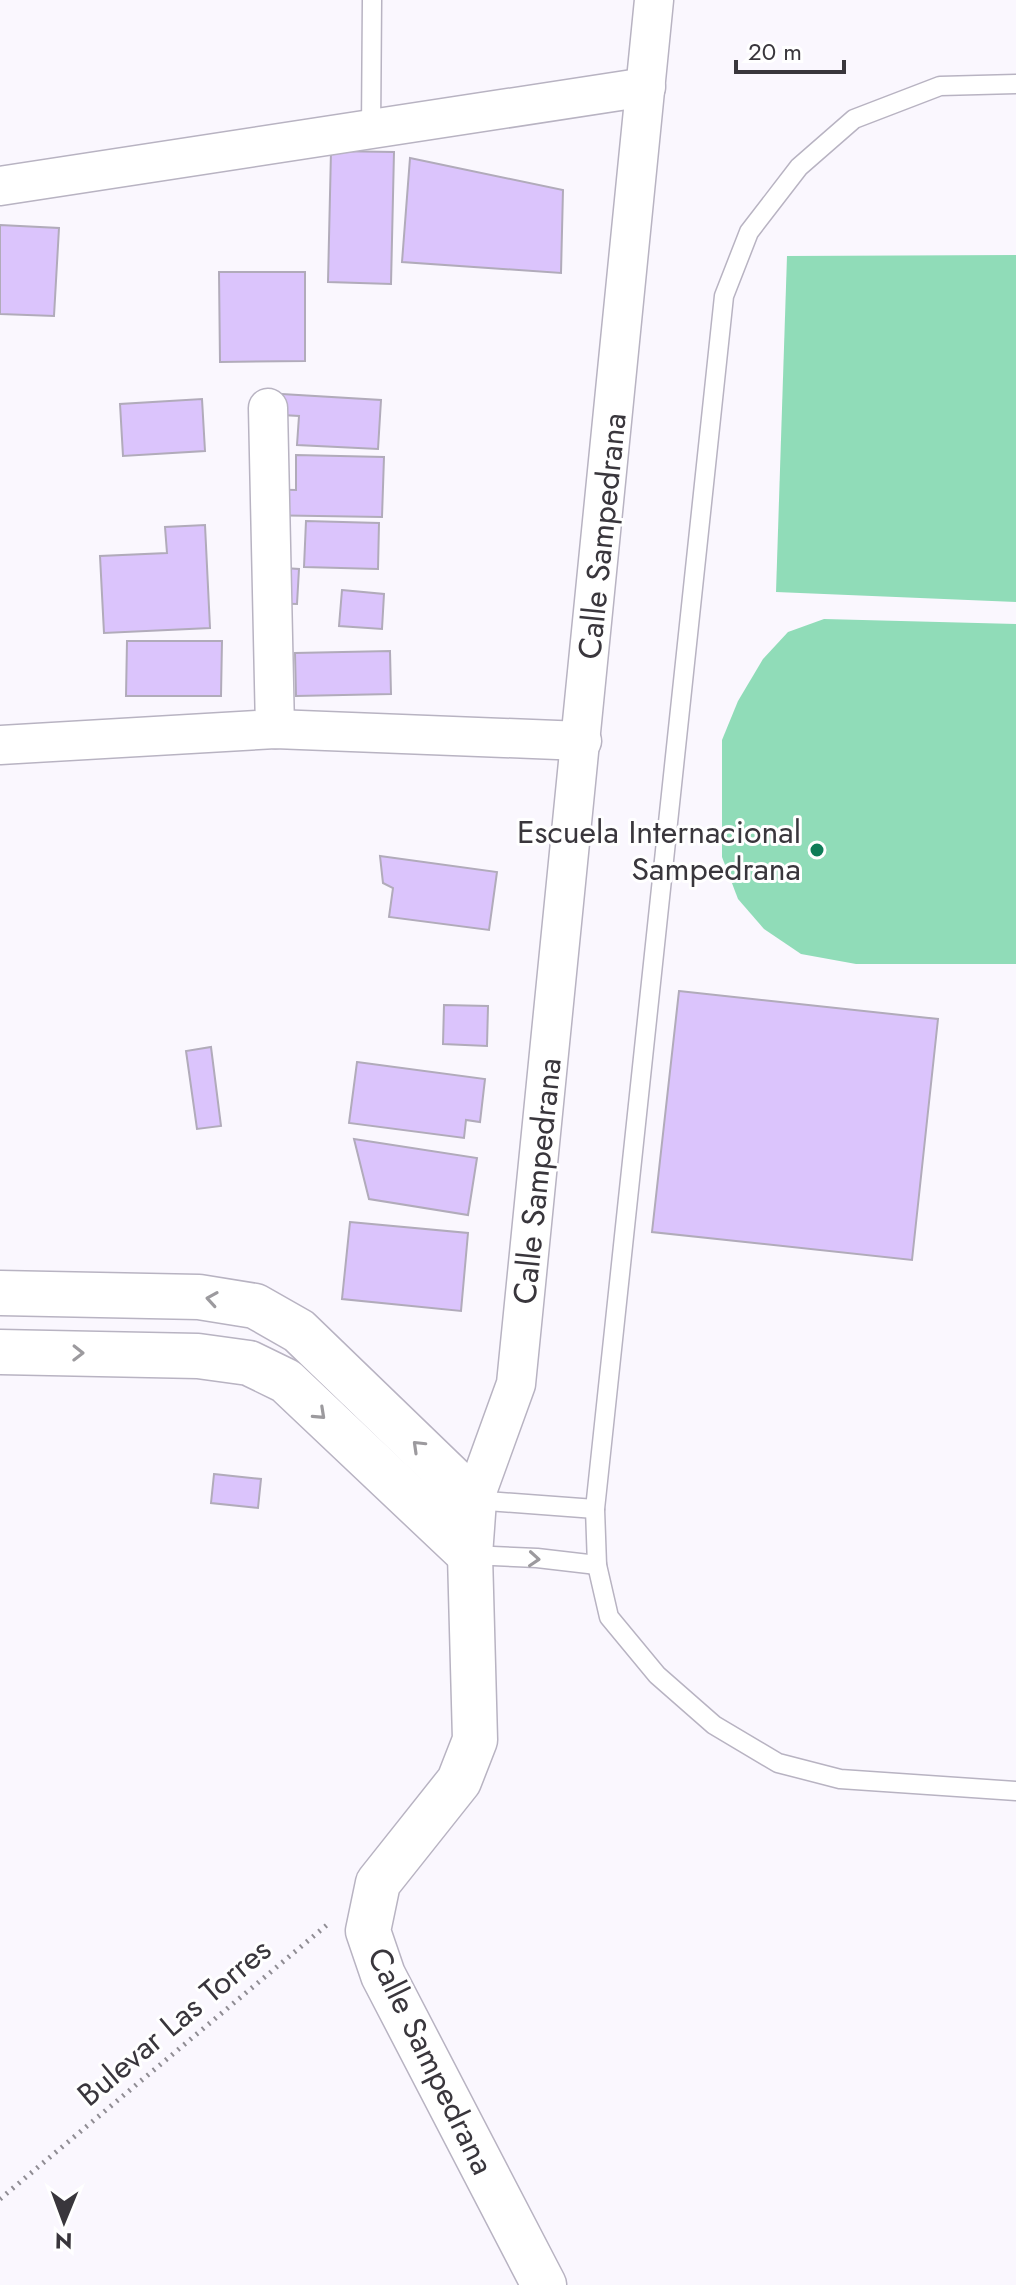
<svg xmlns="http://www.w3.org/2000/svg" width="1016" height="2285" font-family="Jost,sans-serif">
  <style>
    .green { fill: #90dcb8 }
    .building { fill: #dbc4fc; stroke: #b1abba; stroke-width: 2 }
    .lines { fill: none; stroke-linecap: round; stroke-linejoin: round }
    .lane-casing { stroke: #b8b3c2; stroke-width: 21 }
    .street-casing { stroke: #b8b3c2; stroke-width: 41 }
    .secondary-casing { stroke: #b8b3c2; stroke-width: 47 }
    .path { stroke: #908d94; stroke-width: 5; stroke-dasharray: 2 6; stroke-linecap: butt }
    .lane { stroke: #fff; stroke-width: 18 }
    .street { stroke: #fff; stroke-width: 38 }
    .secondary { stroke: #fff; stroke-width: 44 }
    .oneway { stroke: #9c9a9e }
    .poi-dot { fill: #0f7c57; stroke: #fff; stroke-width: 3 }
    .labels { text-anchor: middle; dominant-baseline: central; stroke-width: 6; stroke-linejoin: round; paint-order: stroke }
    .street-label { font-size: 32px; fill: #39363c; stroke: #fff }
    .poi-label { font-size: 32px; fill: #39363c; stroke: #fff; text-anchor: end }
  </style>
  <rect width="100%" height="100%" fill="#faf7fe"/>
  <g class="green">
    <path d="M 1016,255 L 1016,602 L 776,592 L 787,256 Z"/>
    <path d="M 824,619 L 1016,624 L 1016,964 L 856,964 L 801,954 L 764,929 L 738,899 L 722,857 L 722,740 L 738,701 L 763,659 L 788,632 Z"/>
  </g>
  <g class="building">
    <path d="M 331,151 L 394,152 L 391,284 L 328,282 Z"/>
    <path d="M 410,158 L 563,190 L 561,273 L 402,262 Z"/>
    <path d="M 0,225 L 59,228 L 54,316 L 0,314 Z"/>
    <path d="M 219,272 L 305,272 L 305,361 L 220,362 Z"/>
    <path d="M 265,393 L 381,400 L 378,449 L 297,445 L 299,416 L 264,414 Z"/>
    <path d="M 202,399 L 205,451 L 123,456 L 120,404 Z"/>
    <path d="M 296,455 L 384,457 L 382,517 L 254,515 L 255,489 L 296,490 Z"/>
    <path d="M 306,521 L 379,523 L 378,569 L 304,567 Z"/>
    <path d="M 205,525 L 210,628 L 104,633 L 100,556 L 167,553 L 165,527 Z"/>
    <path d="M 268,567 L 299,569 L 297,604 L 266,603 Z"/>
    <path d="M 342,590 L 384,594 L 382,629 L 339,626 Z"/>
    <path d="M 127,641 L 222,641 L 221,696 L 126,696 Z"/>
    <path d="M 390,651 L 391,694 L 296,696 L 295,653 Z"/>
    <path d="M 380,856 L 497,872 L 489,930 L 389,917 L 393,888 L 383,883 Z"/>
    <path d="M 679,991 L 938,1019 L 912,1260 L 652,1232 Z"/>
    <path d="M 444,1005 L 488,1006 L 487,1046 L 443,1044 Z"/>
    <path d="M 211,1047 L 221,1126 L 197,1129 L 186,1051 Z"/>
    <path d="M 357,1062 L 485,1079 L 480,1122 L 466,1120 L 464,1138 L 349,1123 Z"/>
    <path d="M 354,1139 L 477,1158 L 468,1215 L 369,1199 Z"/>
    <path d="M 350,1222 L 468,1233 L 461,1311 L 342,1299 Z"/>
    <path d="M 214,1474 L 261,1479 L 258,1508 L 211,1503 Z"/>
  </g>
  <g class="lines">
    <defs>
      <g id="lane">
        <path d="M 1016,84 L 940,86 L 854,119 L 799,167 L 749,232 L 724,296 L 595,1509 L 597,1565 L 609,1617 L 657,1675 L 714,1725 L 778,1763 L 840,1779 L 1016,1791"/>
        <path d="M 371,131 L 372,0"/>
        <path d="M 474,1500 L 595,1509"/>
        <path d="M 470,1555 L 537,1558 L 597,1565"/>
      </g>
      <g id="street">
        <path d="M 0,186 L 646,87"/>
        <path d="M 268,408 L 275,729"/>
        <path d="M 0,745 L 275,729 L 582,741"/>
        <path d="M 474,1500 L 516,1384 L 654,0"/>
      </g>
      <g id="secondary">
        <path d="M 0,1293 L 199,1297 L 255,1306 L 299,1331 L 474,1500 L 470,1555 L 475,1740 L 459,1781 L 378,1883 L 368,1931 L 383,1975 L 544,2285"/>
        <path d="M 0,1352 L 198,1356 L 249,1363 L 286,1381 L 470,1555"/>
      </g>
    </defs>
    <use href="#lane" class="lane-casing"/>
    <use href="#street" class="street-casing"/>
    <use href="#secondary" class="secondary-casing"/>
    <path class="path" d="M 0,2199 L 328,1924"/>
    <use href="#lane" class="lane"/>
    <use href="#street" class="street"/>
    <use href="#secondary" class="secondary"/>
  </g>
  <defs><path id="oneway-chevron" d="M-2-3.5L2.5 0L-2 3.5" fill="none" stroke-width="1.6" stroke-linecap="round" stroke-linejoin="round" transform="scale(2)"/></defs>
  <g class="oneway">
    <use href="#oneway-chevron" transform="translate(212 1299) rotate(-171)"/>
    <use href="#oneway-chevron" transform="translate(78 1353) rotate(1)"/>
    <use href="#oneway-chevron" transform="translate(320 1414) rotate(43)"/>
    <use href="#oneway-chevron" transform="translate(418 1446) rotate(-136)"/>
    <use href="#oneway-chevron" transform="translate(534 1559) rotate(4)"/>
  </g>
  <circle class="poi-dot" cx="817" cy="850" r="8"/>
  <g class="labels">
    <g class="street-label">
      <text transform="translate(602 536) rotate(-84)">Calle Sampedrana</text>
      <text transform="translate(537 1181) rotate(-84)">Calle Sampedrana</text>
      <text transform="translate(174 2022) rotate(-40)">Bulevar Las Torres</text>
      <text transform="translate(431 2061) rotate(64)">Calle Sampedrana</text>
    </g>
    <g class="poi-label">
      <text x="801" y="832">Escuela Internacional<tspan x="801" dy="37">Sampedrana</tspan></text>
    </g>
  </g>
  <g transform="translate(64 2221) rotate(181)" stroke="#ffffff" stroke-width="6" paint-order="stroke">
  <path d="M0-6L14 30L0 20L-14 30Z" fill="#39363c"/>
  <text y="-12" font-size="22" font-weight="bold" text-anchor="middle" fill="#39363c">N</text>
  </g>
  <path d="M736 60v12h108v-12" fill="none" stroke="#39363c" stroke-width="4"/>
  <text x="748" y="60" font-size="24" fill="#39363c" stroke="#ffffff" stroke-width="6" paint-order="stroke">20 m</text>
</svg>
